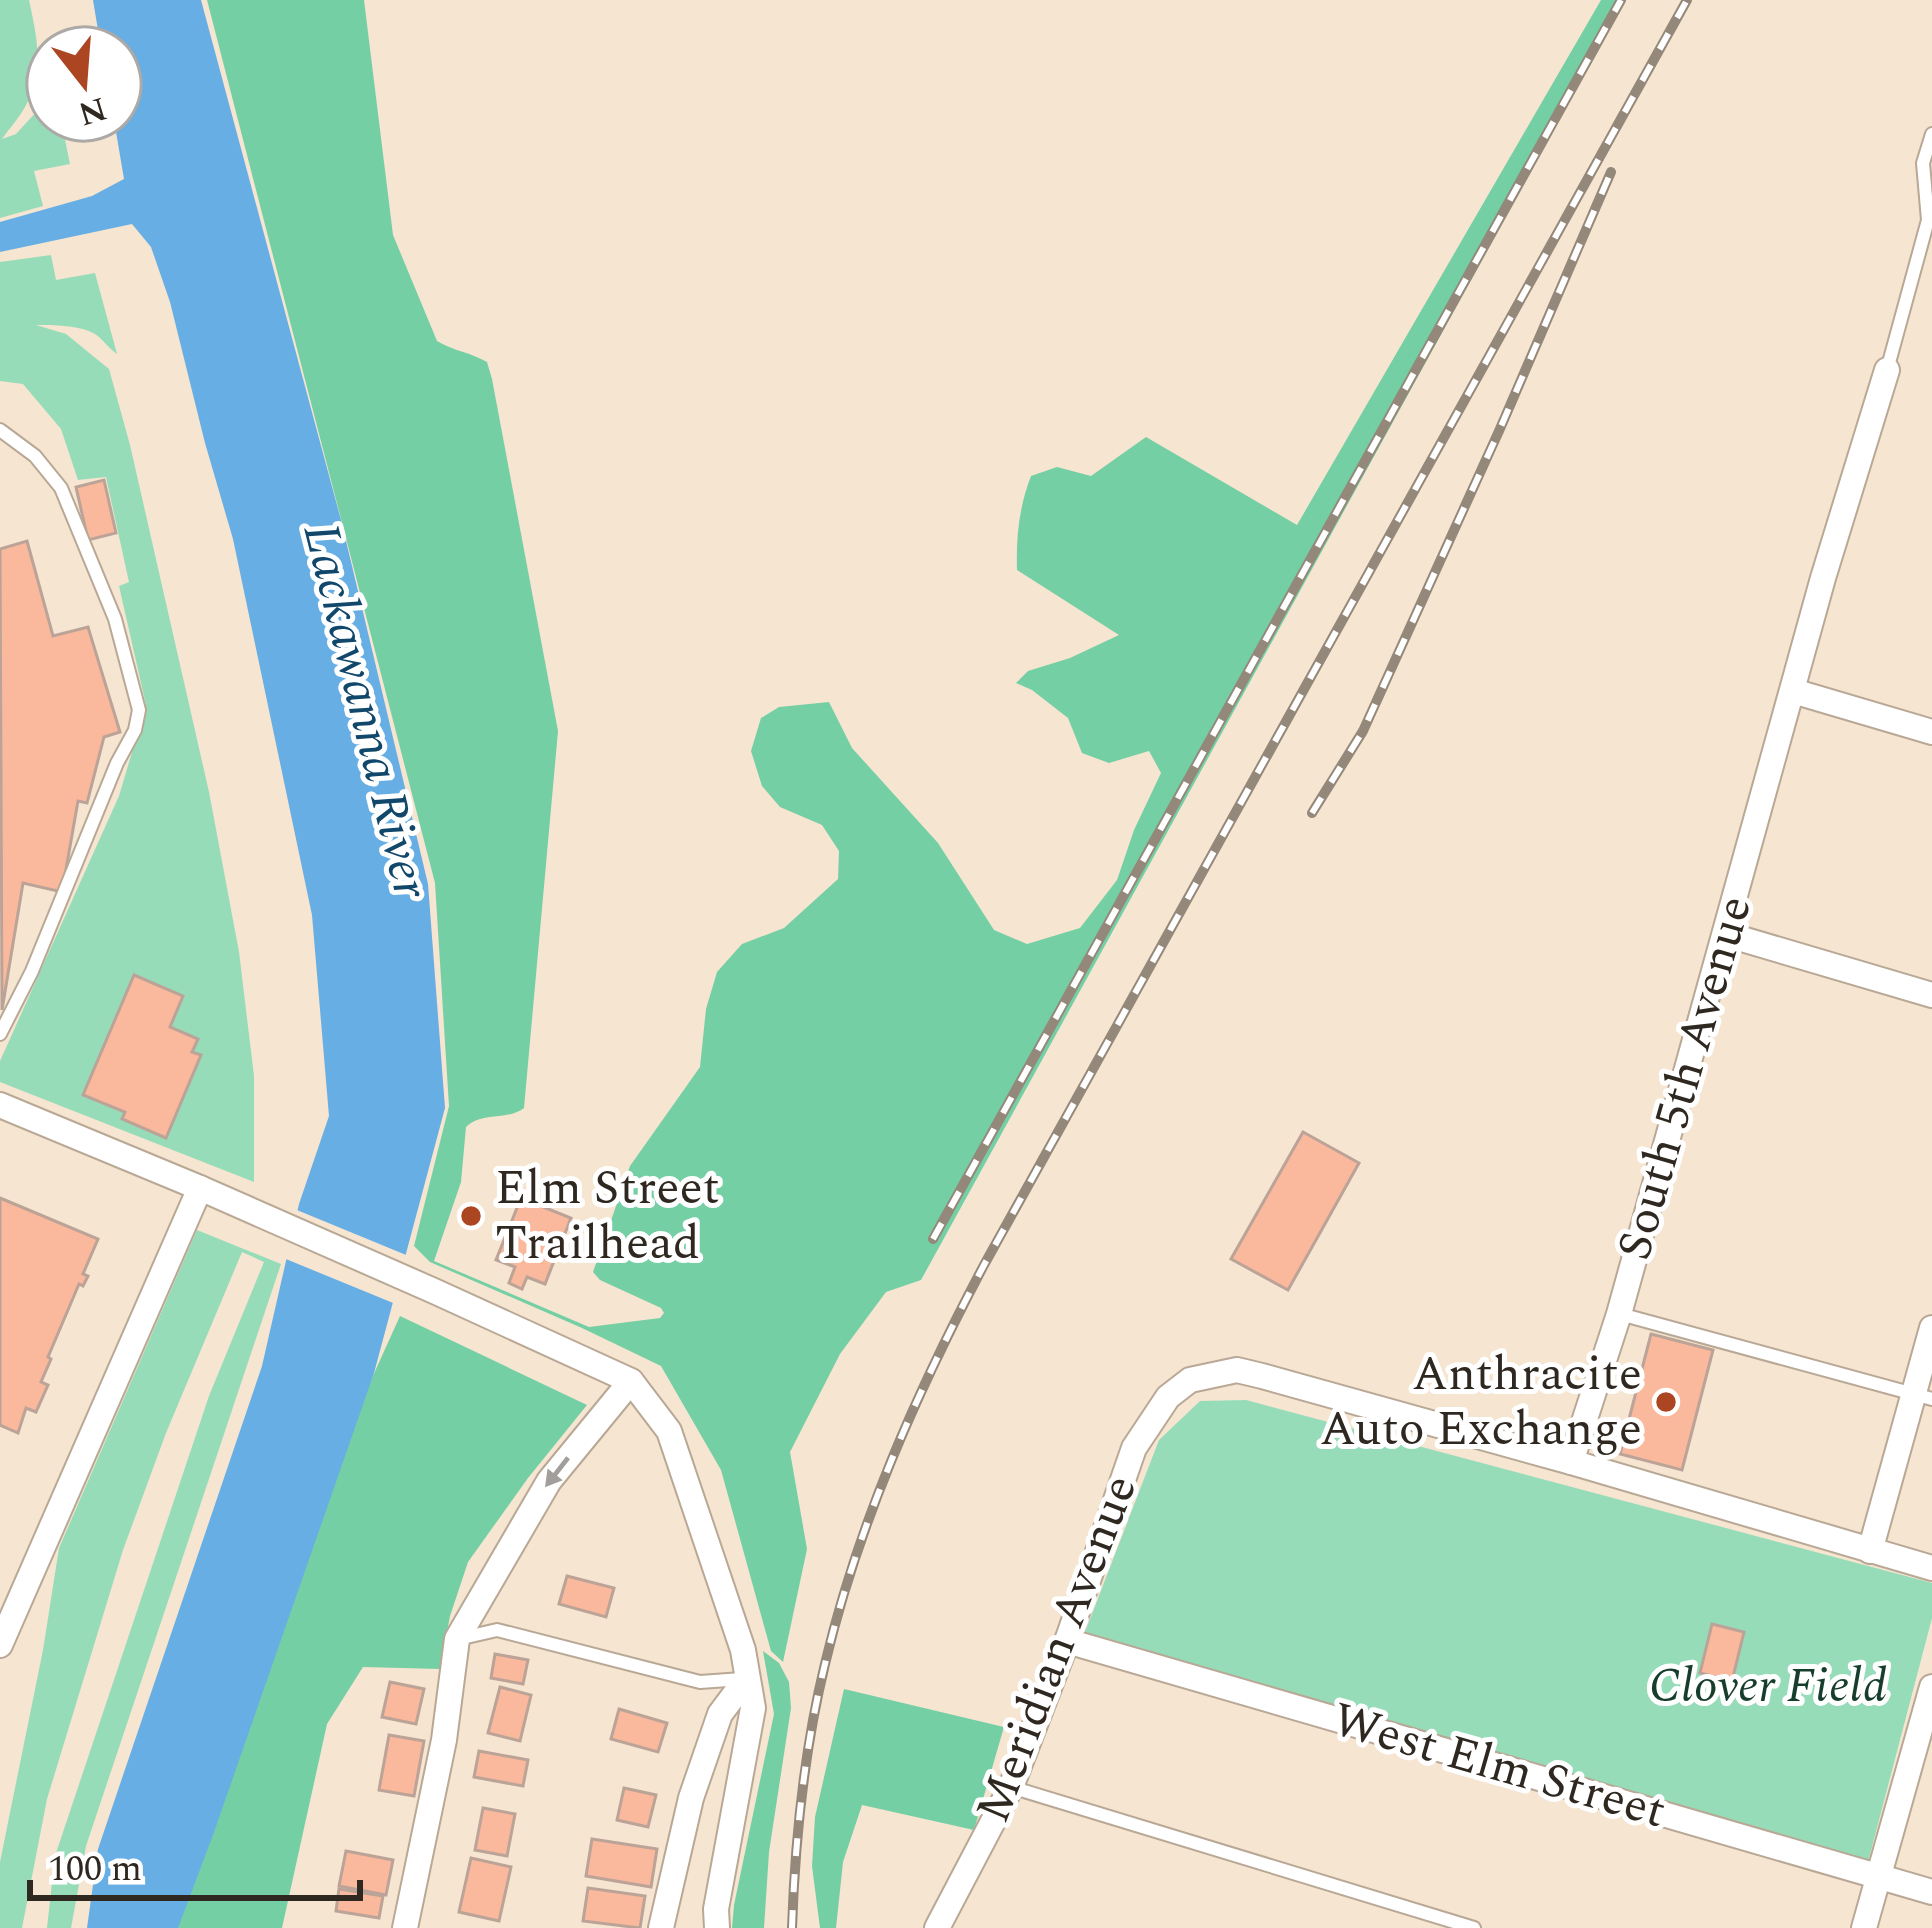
<svg xmlns="http://www.w3.org/2000/svg" width="1932" height="1928" font-family="Spectral,serif">
  <style>
    .green { fill: #97dcb9 }
    .forest { fill: #75cfa4 }
    .water { fill: #67aee4 }
    .pier { fill: #f6e5d0 }
    .building { fill: #fab99c; stroke: #bca398; stroke-width: 3 }
    .lines { fill: none; stroke-linecap: round; stroke-linejoin: round }
    .service-casing { stroke: #b8a895; stroke-width: 16 }
    .minor-casing { stroke: #b8a895; stroke-width: 28 }
    .service { stroke: #fff; stroke-width: 12 }
    .minor { stroke: #fff; stroke-width: 24 }
    .rail-casing { stroke: #94887a; stroke-width: 10 }
    .rail { stroke: #fff; stroke-width: 6; stroke-dasharray: 18; stroke-linecap: butt }
    .oneway { fill: #a19e9b }
    .poi-dot { fill: #ac4522; stroke: #fff; stroke-width: 4.5 }
    .labels { text-anchor: middle; dominant-baseline: central; stroke-width: 10; stroke-linejoin: round; paint-order: stroke }
    .street-label { font-size: 48px; fill: #2f2821; stroke: #fff }
    .poi-label { font-size: 48px; fill: #2f2821; stroke: #fff; text-anchor: start }
    .park-label { font-size: 48px; font-style: italic; fill: #173e2d; stroke: #fff }
    .water-label { font-size: 51px; font-style: italic; fill: #11476b; stroke: #fff }
  </style>
  <rect width="100%" height="100%" fill="#f6e5d0"/>
  <g class="green">
    <path d="M 0,0 L 29,0 C 37,37 45,71 25,107 C 19,118 9,129 2,139 L 16,134 L 48,99 L 48,120 L 61,120 L 70,164 L 34,171 L 43,206 L 0,218 Z"/>
    <path d="M 51,255 L 56,280 L 95,273 L 117,354 C 108,348 103,339 95,334 C 80,325 52,325 36,325 L 66,334 L 109,369 L 130,445 L 209,792 L 239,952 L 254,1076 L 254,1182 L 0,1082 L 0,1061 L 119,796 L 146,705 L 119,586 L 129,582 L 106,477 L 78,480 L 61,429 L 23,384 L 0,381 L 0,262 Z"/>
    <path d="M 197,1230 L 281,1264 L 86,1846 L 71,1928 L 47,1928 L 55,1856 L 209,1396 L 264,1262 L 242,1252 L 166,1433 L 123,1550 L 47,1799 L 22,1928 L 0,1928 L 0,1862 L 43,1650 L 59,1548 Z"/>
    <path d="M 1246,1400 L 1932,1583 L 1932,1618 L 1868,1862 L 1085,1632 L 1159,1440 L 1200,1401 Z"/>
  </g>
  <g class="forest">
    <path d="M 207,0 L 364,0 L 393,235 L 437,341 C 453,351 470,352 487,362 L 492,379 L 558,731 L 524,1108 C 507,1121 482,1111 466,1127 L 461,1182 L 434,1261 L 589,1327 L 660,1318 L 664,1313 L 661,1308 L 600,1280 L 593,1272 L 630,1166 L 700,1067 L 706,1009 L 717,972 L 742,944 L 784,928 L 838,879 L 839,851 L 822,825 L 780,807 L 762,786 L 751,751 L 761,718 L 779,707 L 829,702 L 852,748 L 938,843 L 994,930 L 1027,944 L 1080,928 L 1117,880 L 1134,830 L 1161,773 L 1149,751 L 1109,763 L 1082,753 L 1068,718 L 1032,690 L 1016,683 L 1028,671 L 1070,658 L 1119,635 L 1017,570 C 1016,537 1019,507 1031,476 L 1057,467 L 1091,476 L 1146,437 L 1297,525 L 1601,0 L 1625,0 L 921,1280 L 886,1292 L 840,1354 L 790,1452 L 807,1549 L 783,1662 L 771,1651 L 721,1470 L 661,1366 L 582,1328 L 430,1262 L 414,1246 L 449,1106 L 435,883 Z"/>
    <path d="M 400,1316 L 587,1405 L 528,1478 L 468,1562 L 450,1616 L 440,1669 L 363,1667 L 327,1724 L 282,1928 L 176,1928 L 320,1493 Z"/>
    <path d="M 763,1651 L 779,1663 L 789,1682 L 791,1708 L 769,1852 L 764,1928 L 732,1928 L 734,1905 L 774,1714 Z"/>
    <path d="M 844,1689 L 1004,1727 L 974,1830 L 862,1805 L 843,1862 L 836,1928 L 820,1928 L 812,1866 L 815,1817 Z"/>
  </g>
  <path class="water" d="M 93,0 L 201,0 L 341,520 L 428,884 L 445,1108 L 374,1373 L 213,1835 L 178,1928 L 87,1928 L 98,1849 L 262,1366 L 299,1204 L 329,1116 L 312,915 L 233,539 L 205,443 L 170,302 L 151,247 L 132,224 L 0,252 L 0,222 L 92,196 L 124,179 L 114,120 L 120,120 L 120,48 L 101,48 Z"/>
  <path class="pier" d="M 292,1208 L 411,1257 L 398,1305 L 281,1257 Z"/>
  <g class="building">
    <path d="M 104,480 L 116,533 L 88,540 L 76,487 Z"/>
    <path d="M 27,541 L 53,636 L 88,627 L 120,732 L 104,737 L 87,803 L 78,801 L 62,892 L 23,883 L 2,1010 L 0,549 Z"/>
    <path d="M 134,975 L 183,996 L 170,1027 L 198,1039 L 192,1052 L 201,1055 L 166,1138 L 122,1119 L 125,1112 L 83,1095 Z"/>
    <path d="M 1303,1132 L 1359,1163 L 1288,1290 L 1231,1259 Z"/>
    <path d="M 0,1198 L 98,1239 L 83,1274 L 88,1276 L 83,1286 L 79,1284 L 48,1357 L 51,1359 L 41,1382 L 48,1385 L 36,1412 L 26,1408 L 18,1433 L 0,1425 Z"/>
    <path d="M 521,1198 L 571,1218 L 545,1284 L 527,1277 L 522,1289 L 509,1283 L 515,1267 L 496,1260 Z"/>
    <path d="M 1651,1334 L 1713,1350 L 1682,1470 L 1620,1454 Z"/>
    <path d="M 567,1576 L 614,1588 L 606,1617 L 559,1604 Z"/>
    <path d="M 1712,1624 L 1744,1632 L 1732,1681 L 1700,1673 Z"/>
    <path d="M 495,1654 L 528,1660 L 523,1684 L 491,1678 Z"/>
    <path d="M 390,1682 L 424,1689 L 416,1724 L 382,1717 Z"/>
    <path d="M 500,1687 L 531,1695 L 520,1741 L 488,1733 Z"/>
    <path d="M 619,1709 L 667,1723 L 658,1752 L 611,1739 Z"/>
    <path d="M 389,1735 L 424,1741 L 414,1796 L 379,1790 Z"/>
    <path d="M 479,1751 L 528,1760 L 523,1786 L 474,1777 Z"/>
    <path d="M 624,1788 L 656,1795 L 648,1827 L 617,1820 Z"/>
    <path d="M 483,1808 L 515,1814 L 507,1856 L 475,1850 Z"/>
    <path d="M 592,1839 L 657,1849 L 651,1887 L 586,1876 Z"/>
    <path d="M 346,1851 L 393,1860 L 386,1895 L 339,1886 Z"/>
    <path d="M 471,1858 L 511,1867 L 499,1921 L 459,1912 Z"/>
    <path d="M 588,1888 L 645,1896 L 640,1928 L 583,1921 Z"/>
    <path d="M 339,1889 L 383,1896 L 379,1918 L 336,1911 Z"/>
  </g>
  <g class="lines">
    <defs>
      <g id="service">
        <path d="M 1887,370 L 1928,220 L 1923,163 L 1932,134"/>
        <path d="M 0,430 L 35,456 L 61,488 L 115,619 L 139,710 L 135,730 L 117,763 L 32,971 L 0,1034"/>
        <path d="M 1620,1314 L 1932,1399"/>
        <path d="M 458,1639 L 497,1630 L 700,1682 L 742,1679"/>
        <path d="M 1011,1787 L 1474,1928"/>
      </g>
      <g id="minor">
        <path d="M 1793,691 L 1932,732"/>
        <path d="M 1725,934 L 1932,995"/>
        <path d="M 0,1105 L 200,1188 L 434,1291 L 631,1381 L 669,1431 L 743,1650 L 753,1708 L 716,1909 L 717,1928"/>
        <path d="M 1571,1462 L 1619,1314 L 1823,578 L 1887,370"/>
        <path d="M 1870,1551 L 1932,1328"/>
        <path d="M 1067,1641 L 1932,1892"/>
        <path d="M 0,1645 L 200,1188"/>
        <path d="M 405,1928 L 444,1740 L 457,1639 L 549,1481 L 631,1381"/>
        <path d="M 661,1928 L 691,1798 L 720,1714 L 747,1678"/>
        <path d="M 937,1928 L 1011,1787 L 1067,1641 L 1134,1448 L 1168,1397 L 1190,1380 L 1237,1370 L 1262,1376 L 1571,1462 L 1932,1568"/>
        <path d="M 1864,1928 L 1932,1687"/>
      </g>
    </defs>
    <use href="#service" class="service-casing"/>
    <use href="#minor" class="minor-casing"/>
    <use href="#service" class="service"/>
    <use href="#minor" class="minor"/>
    <defs>
      <g id="rail">
        <path d="M 1312,813 L 1363,731 L 1499,431 L 1611,172"/>
        <path d="M 933,1239 L 1621,0"/>
        <path d="M 792,1928 C 795,1840 804,1750 825,1664 C 858,1524 917,1392 984,1265 L 1687,0"/>
      </g>
    </defs>
    <use href="#rail" class="rail-casing"/>
    <use href="#rail" class="rail"/>
  </g>
  <defs><path id="oneway-solid" d="M-6-.8H1V-3.2L6.5 0L1 3.2V.8H-6Z" transform="scale(3)"/></defs>
  <use class="oneway" href="#oneway-solid" transform="translate(557 1472) rotate(128)"/>
  <g class="poi-dot">
    <circle cx="471" cy="1216" r="12"/>
    <circle cx="1666" cy="1402" r="12"/>
  </g>
  <g class="labels">
    <g class="street-label">
      <text transform="translate(1685 1078) rotate(-74)">South 5th Avenue</text>
      <text transform="translate(1057 1649) rotate(-69)">Meridian Avenue</text>
      <text transform="translate(1499 1766) rotate(16)">West Elm Street</text>
    </g>
    <g class="poi-label">
      <text x="495" y="1188">Elm Street<tspan x="495" dy="55">Trailhead</tspan></text>
      <text x="1642" y="1374" text-anchor="end">Anthracite<tspan x="1642" dy="55">Auto Exchange</tspan></text>
    </g>
    <g class="park-label">
      <text x="1768" y="1686">Clover Field</text>
    </g>
    <g class="water-label">
      <text transform="translate(365 711) rotate(76)">Lackawanna River</text>
    </g>
  </g>
  <g transform="translate(84 84) rotate(163)"><circle r="57" fill="#ffffff" stroke="#aca9a6" stroke-width="3"/>
  <path d="M0-9L21 45L0 30L-21 45Z" fill="#ac4522"/>
  <text y="-18" font-size="33" font-weight="bold" text-anchor="middle" fill="#2f2821">N</text>
  </g>
  <path d="M30 1880v18h330v-18" fill="none" stroke="#2f2821" stroke-width="6"/>
  <text x="48" y="1880" font-size="36" fill="#2f2821" stroke="#ffffff" stroke-width="9" paint-order="stroke">100 m</text>
</svg>
